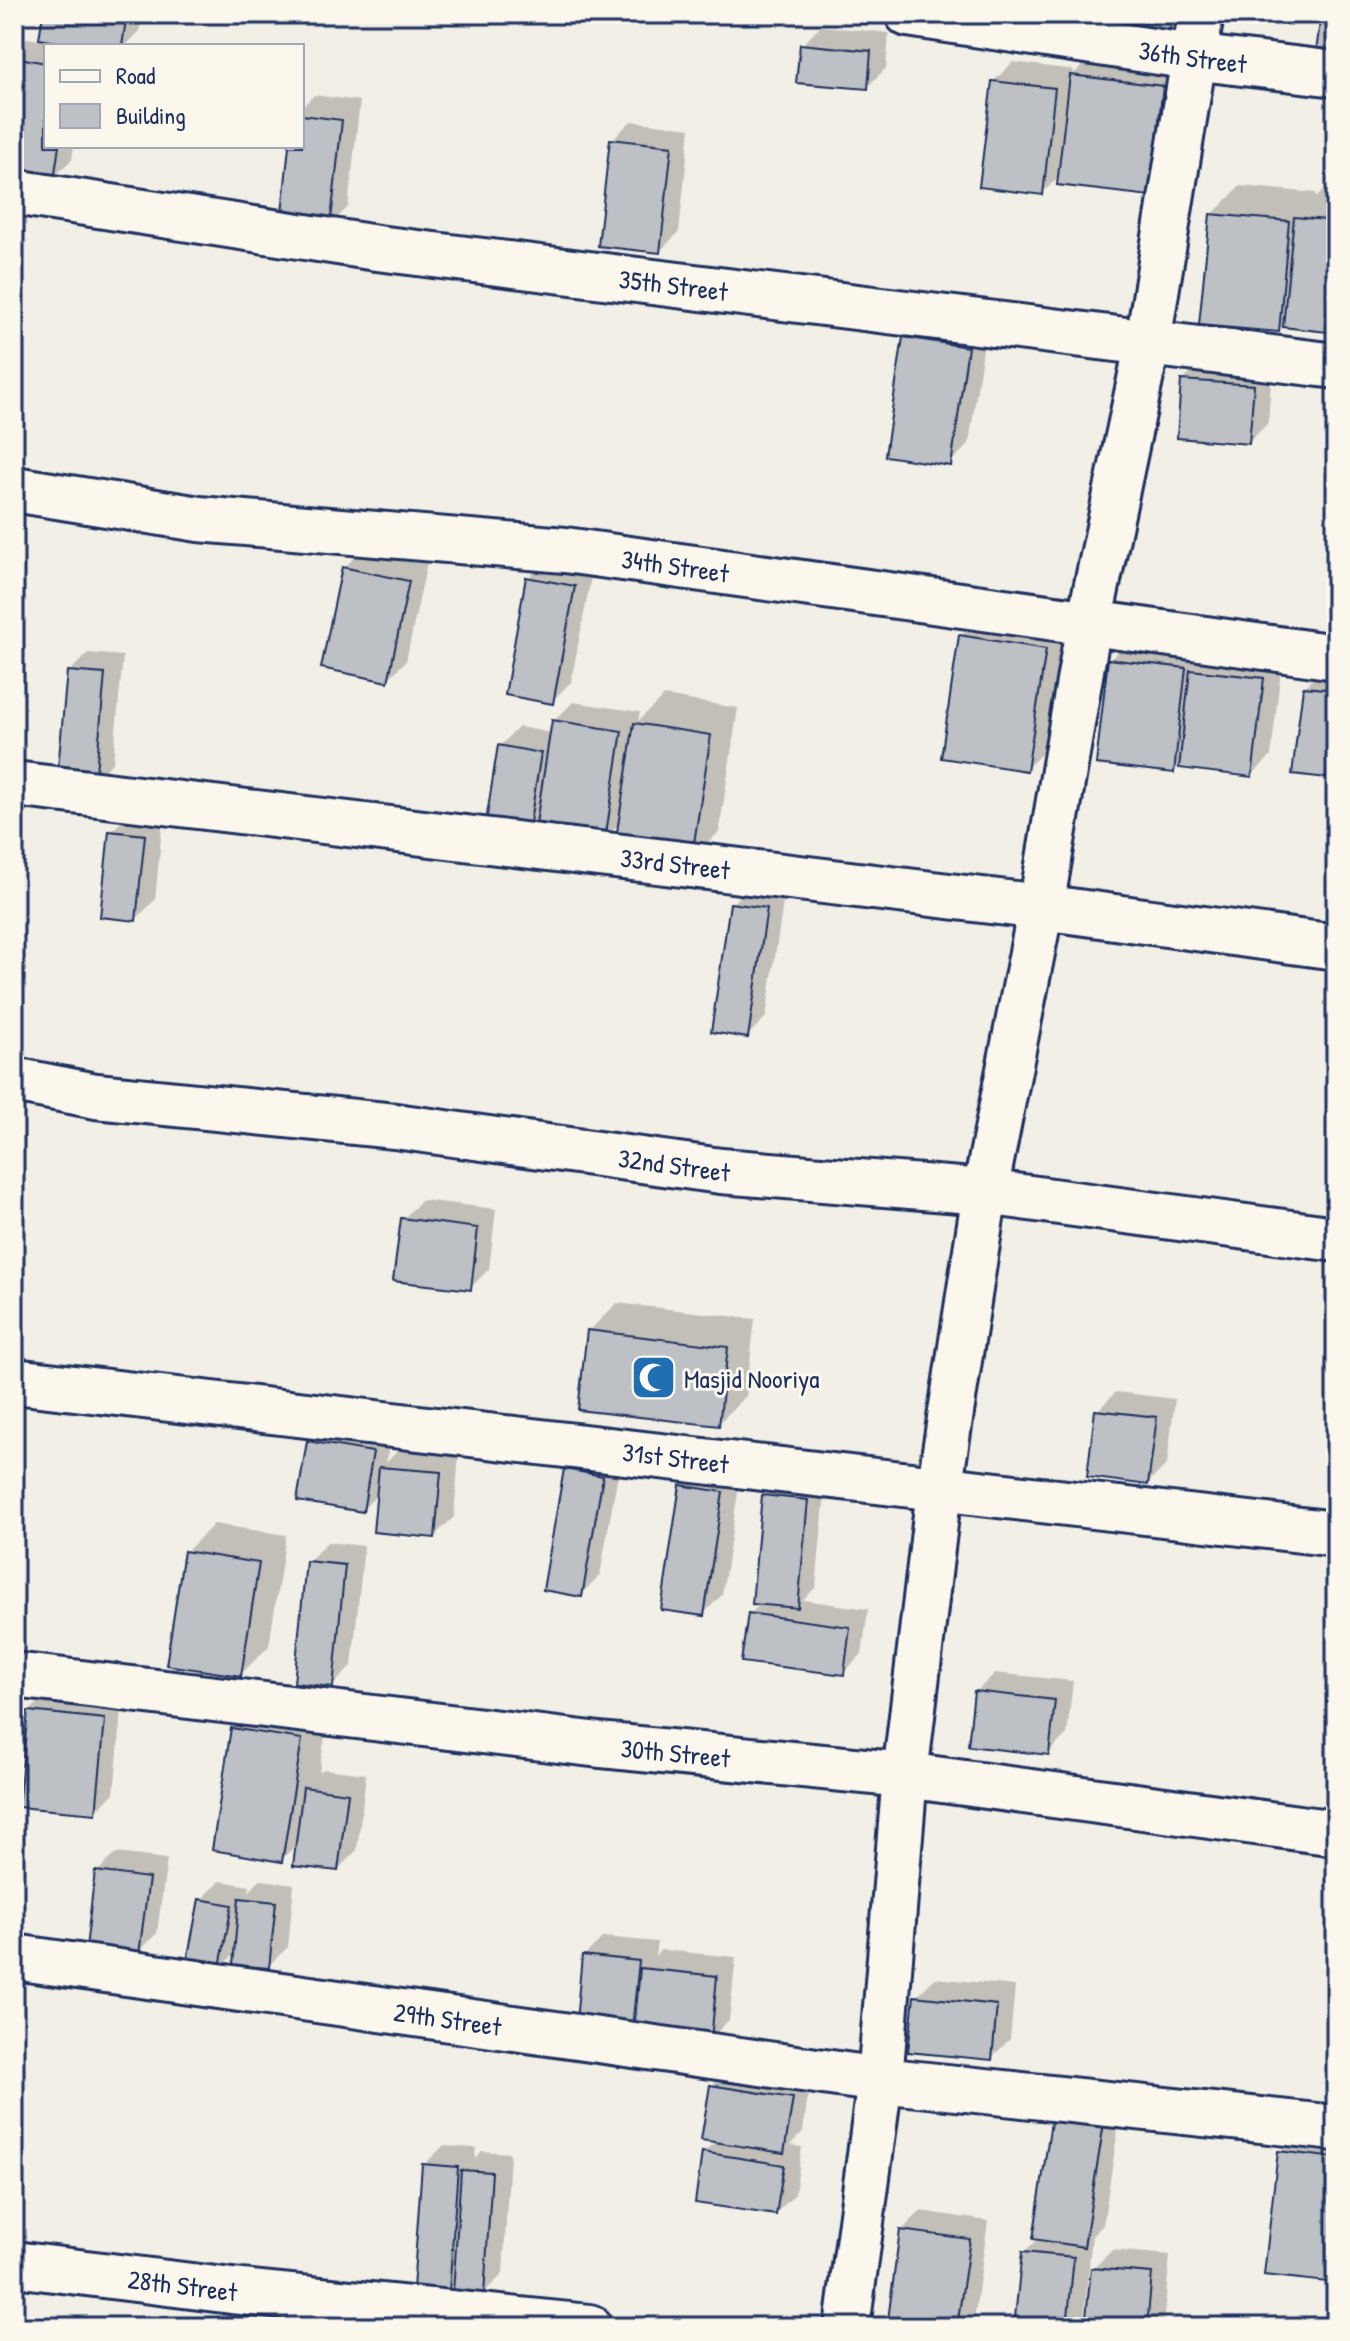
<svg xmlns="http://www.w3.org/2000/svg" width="1350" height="2341" font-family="'Patrick Hand',sans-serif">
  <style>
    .shadow { fill: #0003 }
    .building { fill: #bdc0c4; stroke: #1b2f5e; stroke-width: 2 }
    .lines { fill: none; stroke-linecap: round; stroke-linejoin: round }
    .minor-casing { stroke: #1b2f5e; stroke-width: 50 }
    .tertiary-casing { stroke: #1b2f5e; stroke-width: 50 }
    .minor { stroke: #fbf7ec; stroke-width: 44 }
    .tertiary { stroke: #fbf7ec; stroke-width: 44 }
    .labels { text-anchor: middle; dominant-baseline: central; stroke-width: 6; stroke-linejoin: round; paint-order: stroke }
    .street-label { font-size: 26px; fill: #1b2f5e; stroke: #fbf7ec }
    .poi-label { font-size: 26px; fill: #1b2f5e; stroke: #fbf7ec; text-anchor: start }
  </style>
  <rect width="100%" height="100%" fill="#f2efe6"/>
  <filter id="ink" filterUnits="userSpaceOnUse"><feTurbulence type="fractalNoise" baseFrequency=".0125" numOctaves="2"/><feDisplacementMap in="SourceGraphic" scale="16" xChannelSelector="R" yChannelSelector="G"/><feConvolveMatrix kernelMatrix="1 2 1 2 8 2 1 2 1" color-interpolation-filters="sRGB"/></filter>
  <g filter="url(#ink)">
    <g class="shadow">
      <path d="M 45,14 L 142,14 L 139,32 L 125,46 L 46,46 L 46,146 L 74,146 L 72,159 L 53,178 L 14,171 L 14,51 L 27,38 L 40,40 Z"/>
      <path d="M 1066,14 L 1187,14 L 1185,22 L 1166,41 Z"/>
      <path d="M 821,26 L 889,33 L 886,68 L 867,87 L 802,45 Z"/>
      <path d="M 1100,48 L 1190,59 L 1149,194 L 1060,176 L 1042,193 L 994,81 L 1013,62 L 1074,70 L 1073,75 Z"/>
      <path d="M 314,95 L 360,101 L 348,207 L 329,226 L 291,146 L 302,146 L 302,107 Z"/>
      <path d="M 631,121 L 690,128 L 679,232 L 660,251 L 612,140 Z"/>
      <path d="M 1240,186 L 1316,193 L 1316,198 L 1324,190 L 1336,191 L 1336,331 L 1284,325 L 1278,330 L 1212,215 Z"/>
      <path d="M 14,199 L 26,202 L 14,247 Z"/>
      <path d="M 924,319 L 986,328 L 969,444 L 950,463 L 905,338 Z"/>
      <path d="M 1202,361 L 1272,367 L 1268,423 L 1249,442 L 1183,381 Z"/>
      <path d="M 363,549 L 427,562 L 406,661 L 387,680 L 344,568 Z"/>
      <path d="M 547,559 L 593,567 L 571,682 L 552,701 L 528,578 Z"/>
      <path d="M 989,608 L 1073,622 L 1054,741 L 1026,769 L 961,636 Z"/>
      <path d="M 1138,632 L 1282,659 L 1271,756 L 1252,775 L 1182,762 L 1173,771 L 1110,660 Z"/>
      <path d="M 88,653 L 123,656 L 113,762 L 94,781 L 69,672 Z"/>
      <path d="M 1324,668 L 1336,670 L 1336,777 L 1304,687 Z"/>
      <path d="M 664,696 L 738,708 L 719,832 L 691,860 L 621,822 L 604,838 L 528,833 L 500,746 L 519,727 L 552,733 L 554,721 L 573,702 L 640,712 L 638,721 Z"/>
      <path d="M 130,813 L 163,817 L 155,900 L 136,919 L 111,832 Z"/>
      <path d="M 751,884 L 785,889 L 766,1017 L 747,1036 L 732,904 Z"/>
      <path d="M 422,1200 L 496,1209 L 489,1269 L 470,1288 L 403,1219 Z"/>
      <path d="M 617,1303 L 755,1319 L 746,1396 L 718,1424 L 589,1331 Z"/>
      <path d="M 1116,1392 L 1175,1399 L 1167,1464 L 1148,1483 L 1097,1411 Z"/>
      <path d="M 328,1423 L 391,1434 L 386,1463 L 400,1448 L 459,1453 L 454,1517 L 434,1536 L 379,1493 L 362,1510 L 309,1442 Z"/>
      <path d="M 585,1451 L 621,1457 L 600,1575 L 581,1594 L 566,1470 Z"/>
      <path d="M 701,1467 L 741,1473 L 722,1595 L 703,1614 L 682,1486 Z"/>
      <path d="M 783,1477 L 826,1482 L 816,1587 L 803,1600 L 868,1609 L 862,1654 L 843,1673 L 750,1614 L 761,1603 L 764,1496 Z"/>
      <path d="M 214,1524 L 286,1535 L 269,1646 L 241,1674 L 186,1552 Z"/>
      <path d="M 327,1542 L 364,1546 L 352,1666 L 333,1685 L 308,1562 Z"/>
      <path d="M 995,1673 L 1073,1681 L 1067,1734 L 1048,1753 L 976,1692 Z"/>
      <path d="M 49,1692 L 123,1700 L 114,1793 L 95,1812 L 30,1711 Z"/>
      <path d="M 261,1700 L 329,1711 L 319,1773 L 324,1769 L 366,1774 L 357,1850 L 338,1869 L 298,1843 L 282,1859 L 233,1728 Z"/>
      <path d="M 116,1853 L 167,1859 L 157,1933 L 138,1952 L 97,1872 Z"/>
      <path d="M 260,1880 L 294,1884 L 288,1947 L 268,1966 L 236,1952 L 219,1970 L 201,1900 L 220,1881 L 250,1886 L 249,1892 Z"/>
      <path d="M 603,1937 L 657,1942 L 655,1956 L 661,1950 L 736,1957 L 729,2020 L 710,2039 L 637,2020 L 631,2025 L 584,1956 Z"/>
      <path d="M 935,1978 L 1015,1986 L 1010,2039 L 991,2058 L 916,1997 Z"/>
      <path d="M 731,2067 L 810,2079 L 803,2132 L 790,2145 L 802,2147 L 795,2194 L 776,2213 L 703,2153 L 717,2140 L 712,2086 Z"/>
      <path d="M 1122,2104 L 1103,2225 L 1092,2236 L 1083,2327 L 1016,2327 L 1024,2253 L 1039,2238 L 1054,2115 Z"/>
      <path d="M 1308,2124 L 1336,2127 L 1336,2281 L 1280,2152 Z"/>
      <path d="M 443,2146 L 476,2148 L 475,2158 L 482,2151 L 510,2153 L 503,2274 L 483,2293 L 456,2282 L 448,2290 L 424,2165 Z"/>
      <path d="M 921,2211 L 988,2221 L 973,2327 L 889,2327 L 902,2230 Z"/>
      <path d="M 1112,2250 L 1170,2255 L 1163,2327 L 1087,2327 L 1093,2269 Z"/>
    </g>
    <g class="building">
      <path d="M 43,14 L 127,14 L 122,46 L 80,46 L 39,39 Z"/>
      <path d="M 1064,14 L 1173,14 L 1167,43 L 1062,21 Z"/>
      <path d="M 1321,14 L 1336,14 L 1336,54 L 1316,52 Z"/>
      <path d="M 800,44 L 871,51 L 868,89 L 796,83 Z"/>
      <path d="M 14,57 L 46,63 L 46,146 L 59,146 L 54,180 L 14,173 Z"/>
      <path d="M 1070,75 L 1163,86 L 1150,196 L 1057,185 Z"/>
      <path d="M 992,81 L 1055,88 L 1043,195 L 979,187 Z"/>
      <path d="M 302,115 L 342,120 L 330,229 L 281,223 L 289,146 L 302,146 Z"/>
      <path d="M 610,139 L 672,146 L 660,253 L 598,246 Z"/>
      <path d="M 1210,214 L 1289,221 L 1279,332 L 1199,325 Z"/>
      <path d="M 1294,217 L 1336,221 L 1336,333 L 1283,327 Z"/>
      <path d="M 903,337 L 968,347 L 951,466 L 885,456 Z"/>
      <path d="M 1181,380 L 1254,385 L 1249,444 L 1177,438 Z"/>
      <path d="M 342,567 L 409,581 L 388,682 L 321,668 Z"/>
      <path d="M 526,577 L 575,586 L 553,704 L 505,695 Z"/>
      <path d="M 959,635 L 1046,649 L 1027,771 L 941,758 Z"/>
      <path d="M 1108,659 L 1186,668 L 1174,773 L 1096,764 Z"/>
      <path d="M 1190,670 L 1264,678 L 1252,777 L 1179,768 Z"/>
      <path d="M 67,671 L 105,674 L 95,783 L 57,780 Z"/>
      <path d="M 1303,687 L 1336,690 L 1336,779 L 1292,774 Z"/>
      <path d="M 552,720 L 622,731 L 605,840 L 535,830 Z"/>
      <path d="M 634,723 L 711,735 L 691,862 L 614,851 Z"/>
      <path d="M 498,745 L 541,753 L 528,835 L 485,828 Z"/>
      <path d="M 109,831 L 145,835 L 136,921 L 100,917 Z"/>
      <path d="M 730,903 L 767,908 L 748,1038 L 711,1032 Z"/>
      <path d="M 401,1218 L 478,1228 L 471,1290 L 393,1281 Z"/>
      <path d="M 587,1330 L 728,1347 L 719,1426 L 578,1410 Z"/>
      <path d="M 1095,1410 L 1157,1417 L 1148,1485 L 1087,1477 Z"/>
      <path d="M 307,1441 L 373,1452 L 363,1512 L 297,1501 Z"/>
      <path d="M 379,1467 L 441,1472 L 435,1538 L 373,1532 Z"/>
      <path d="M 564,1469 L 603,1476 L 582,1597 L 543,1590 Z"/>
      <path d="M 680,1485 L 723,1492 L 704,1616 L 661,1610 Z"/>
      <path d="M 762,1495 L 808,1500 L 798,1608 L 752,1604 Z"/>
      <path d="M 184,1551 L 259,1563 L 241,1676 L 166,1665 Z"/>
      <path d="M 306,1561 L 345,1565 L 333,1687 L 294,1683 Z"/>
      <path d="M 748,1613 L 850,1627 L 844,1675 L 741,1662 Z"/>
      <path d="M 974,1691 L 1055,1700 L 1049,1755 L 968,1746 Z"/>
      <path d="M 28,1711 L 105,1719 L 96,1814 L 18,1807 Z"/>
      <path d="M 231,1728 L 302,1739 L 282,1862 L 212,1850 Z"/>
      <path d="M 303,1787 L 348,1793 L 338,1871 L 293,1866 Z"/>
      <path d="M 95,1871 L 149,1878 L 139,1954 L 86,1948 Z"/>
      <path d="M 239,1898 L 276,1902 L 269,1968 L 233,1965 Z"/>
      <path d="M 199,1899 L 232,1905 L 219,1972 L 186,1966 Z"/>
      <path d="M 582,1955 L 639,1961 L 632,2028 L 576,2022 Z"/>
      <path d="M 640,1968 L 717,1976 L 711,2041 L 634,2033 Z"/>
      <path d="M 914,1996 L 997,2005 L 992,2060 L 908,2052 Z"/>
      <path d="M 710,2085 L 793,2098 L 784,2153 L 701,2140 Z"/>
      <path d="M 1052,2115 L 1104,2123 L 1084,2247 L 1033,2239 Z"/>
      <path d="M 1278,2151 L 1336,2158 L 1336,2283 L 1264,2275 Z"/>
      <path d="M 702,2152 L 784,2165 L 776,2215 L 695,2203 Z"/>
      <path d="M 422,2164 L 458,2167 L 449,2292 L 413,2289 Z"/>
      <path d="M 461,2170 L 492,2172 L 484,2295 L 453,2293 Z"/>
      <path d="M 900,2230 L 970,2239 L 957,2327 L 887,2327 Z"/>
      <path d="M 1022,2252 L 1074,2257 L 1067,2327 L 1014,2327 Z"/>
      <path d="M 1091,2268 L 1152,2273 L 1147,2327 L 1085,2327 Z"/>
    </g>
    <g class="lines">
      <defs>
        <g id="minor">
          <path id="s1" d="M 908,14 L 1192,57 L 1336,74"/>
          <path id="s2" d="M 14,192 L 377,248 L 1336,366"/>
          <path id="s3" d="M 14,489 L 199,519 L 565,550 L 1336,657"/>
          <path id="s4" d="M 14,784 L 1041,907 L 1336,947"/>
          <path id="s5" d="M 14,1080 L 96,1096 L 395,1126 L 721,1171 L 985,1192 L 1336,1239"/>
          <path id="s6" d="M 14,1381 C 455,1428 895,1486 1336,1534"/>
          <path id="s7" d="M 14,1675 L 600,1745 L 905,1775 L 1336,1833"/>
          <path id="s8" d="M 14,1957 L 880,2080 L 1336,2128"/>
          <path id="s9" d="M 14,2264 L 232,2291 L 589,2327"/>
        </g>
        <path id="tertiary" d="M 847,2327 L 880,2080 L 905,1775 L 939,1490 L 985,1192 L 1041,907 L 1089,623 L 1148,342 L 1201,14"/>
      </defs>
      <use href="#minor" class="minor-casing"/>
      <use href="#tertiary" class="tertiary-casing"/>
      <use href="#minor" class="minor"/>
      <use href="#tertiary" class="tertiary"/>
    </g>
  </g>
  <defs>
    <symbol id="mosque-square" viewBox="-11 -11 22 22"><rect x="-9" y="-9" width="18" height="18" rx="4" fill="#1f6fb2" stroke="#fbf7ec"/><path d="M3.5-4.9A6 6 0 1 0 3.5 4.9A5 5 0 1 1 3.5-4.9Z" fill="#fff"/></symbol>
  </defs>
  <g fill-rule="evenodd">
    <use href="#mosque-square" x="628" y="1352" width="51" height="51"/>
  </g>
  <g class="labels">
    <g class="street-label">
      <text stroke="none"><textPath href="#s1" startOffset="288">36th Street</textPath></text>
      <text stroke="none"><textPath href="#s2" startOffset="666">35th Street</textPath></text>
      <text stroke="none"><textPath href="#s3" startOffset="666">34th Street</textPath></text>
      <text stroke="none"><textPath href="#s4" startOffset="666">33rd Street</textPath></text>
      <text stroke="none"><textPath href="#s5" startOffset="666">32nd Street</textPath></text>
      <text stroke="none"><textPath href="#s6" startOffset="666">31st Street</textPath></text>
      <text stroke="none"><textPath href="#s7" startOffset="666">30th Street</textPath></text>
      <text stroke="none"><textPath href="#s8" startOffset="438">29th Street</textPath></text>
      <text stroke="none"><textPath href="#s9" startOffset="170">28th Street</textPath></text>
    </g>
    <g class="poi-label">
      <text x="684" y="1378">Masjid Nooriya</text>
    </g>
  </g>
  <rect width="1350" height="2341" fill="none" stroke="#fbf7ec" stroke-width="48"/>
  <rect x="24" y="24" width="1302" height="2293" fill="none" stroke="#1b2f5e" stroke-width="3" filter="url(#ink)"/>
  <rect x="44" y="44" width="260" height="104" fill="#fbf7ec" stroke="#a1a7b3" stroke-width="2"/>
  <rect x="60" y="70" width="40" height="12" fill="#fbf7ec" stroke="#a1a7b3" stroke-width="2"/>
  <text x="116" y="84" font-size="24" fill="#1b2f5e">Road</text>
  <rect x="60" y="104" width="40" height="24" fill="#bdc0c4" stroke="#a1a7b3" stroke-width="2"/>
  <text x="116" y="124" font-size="24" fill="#1b2f5e">Building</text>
</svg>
